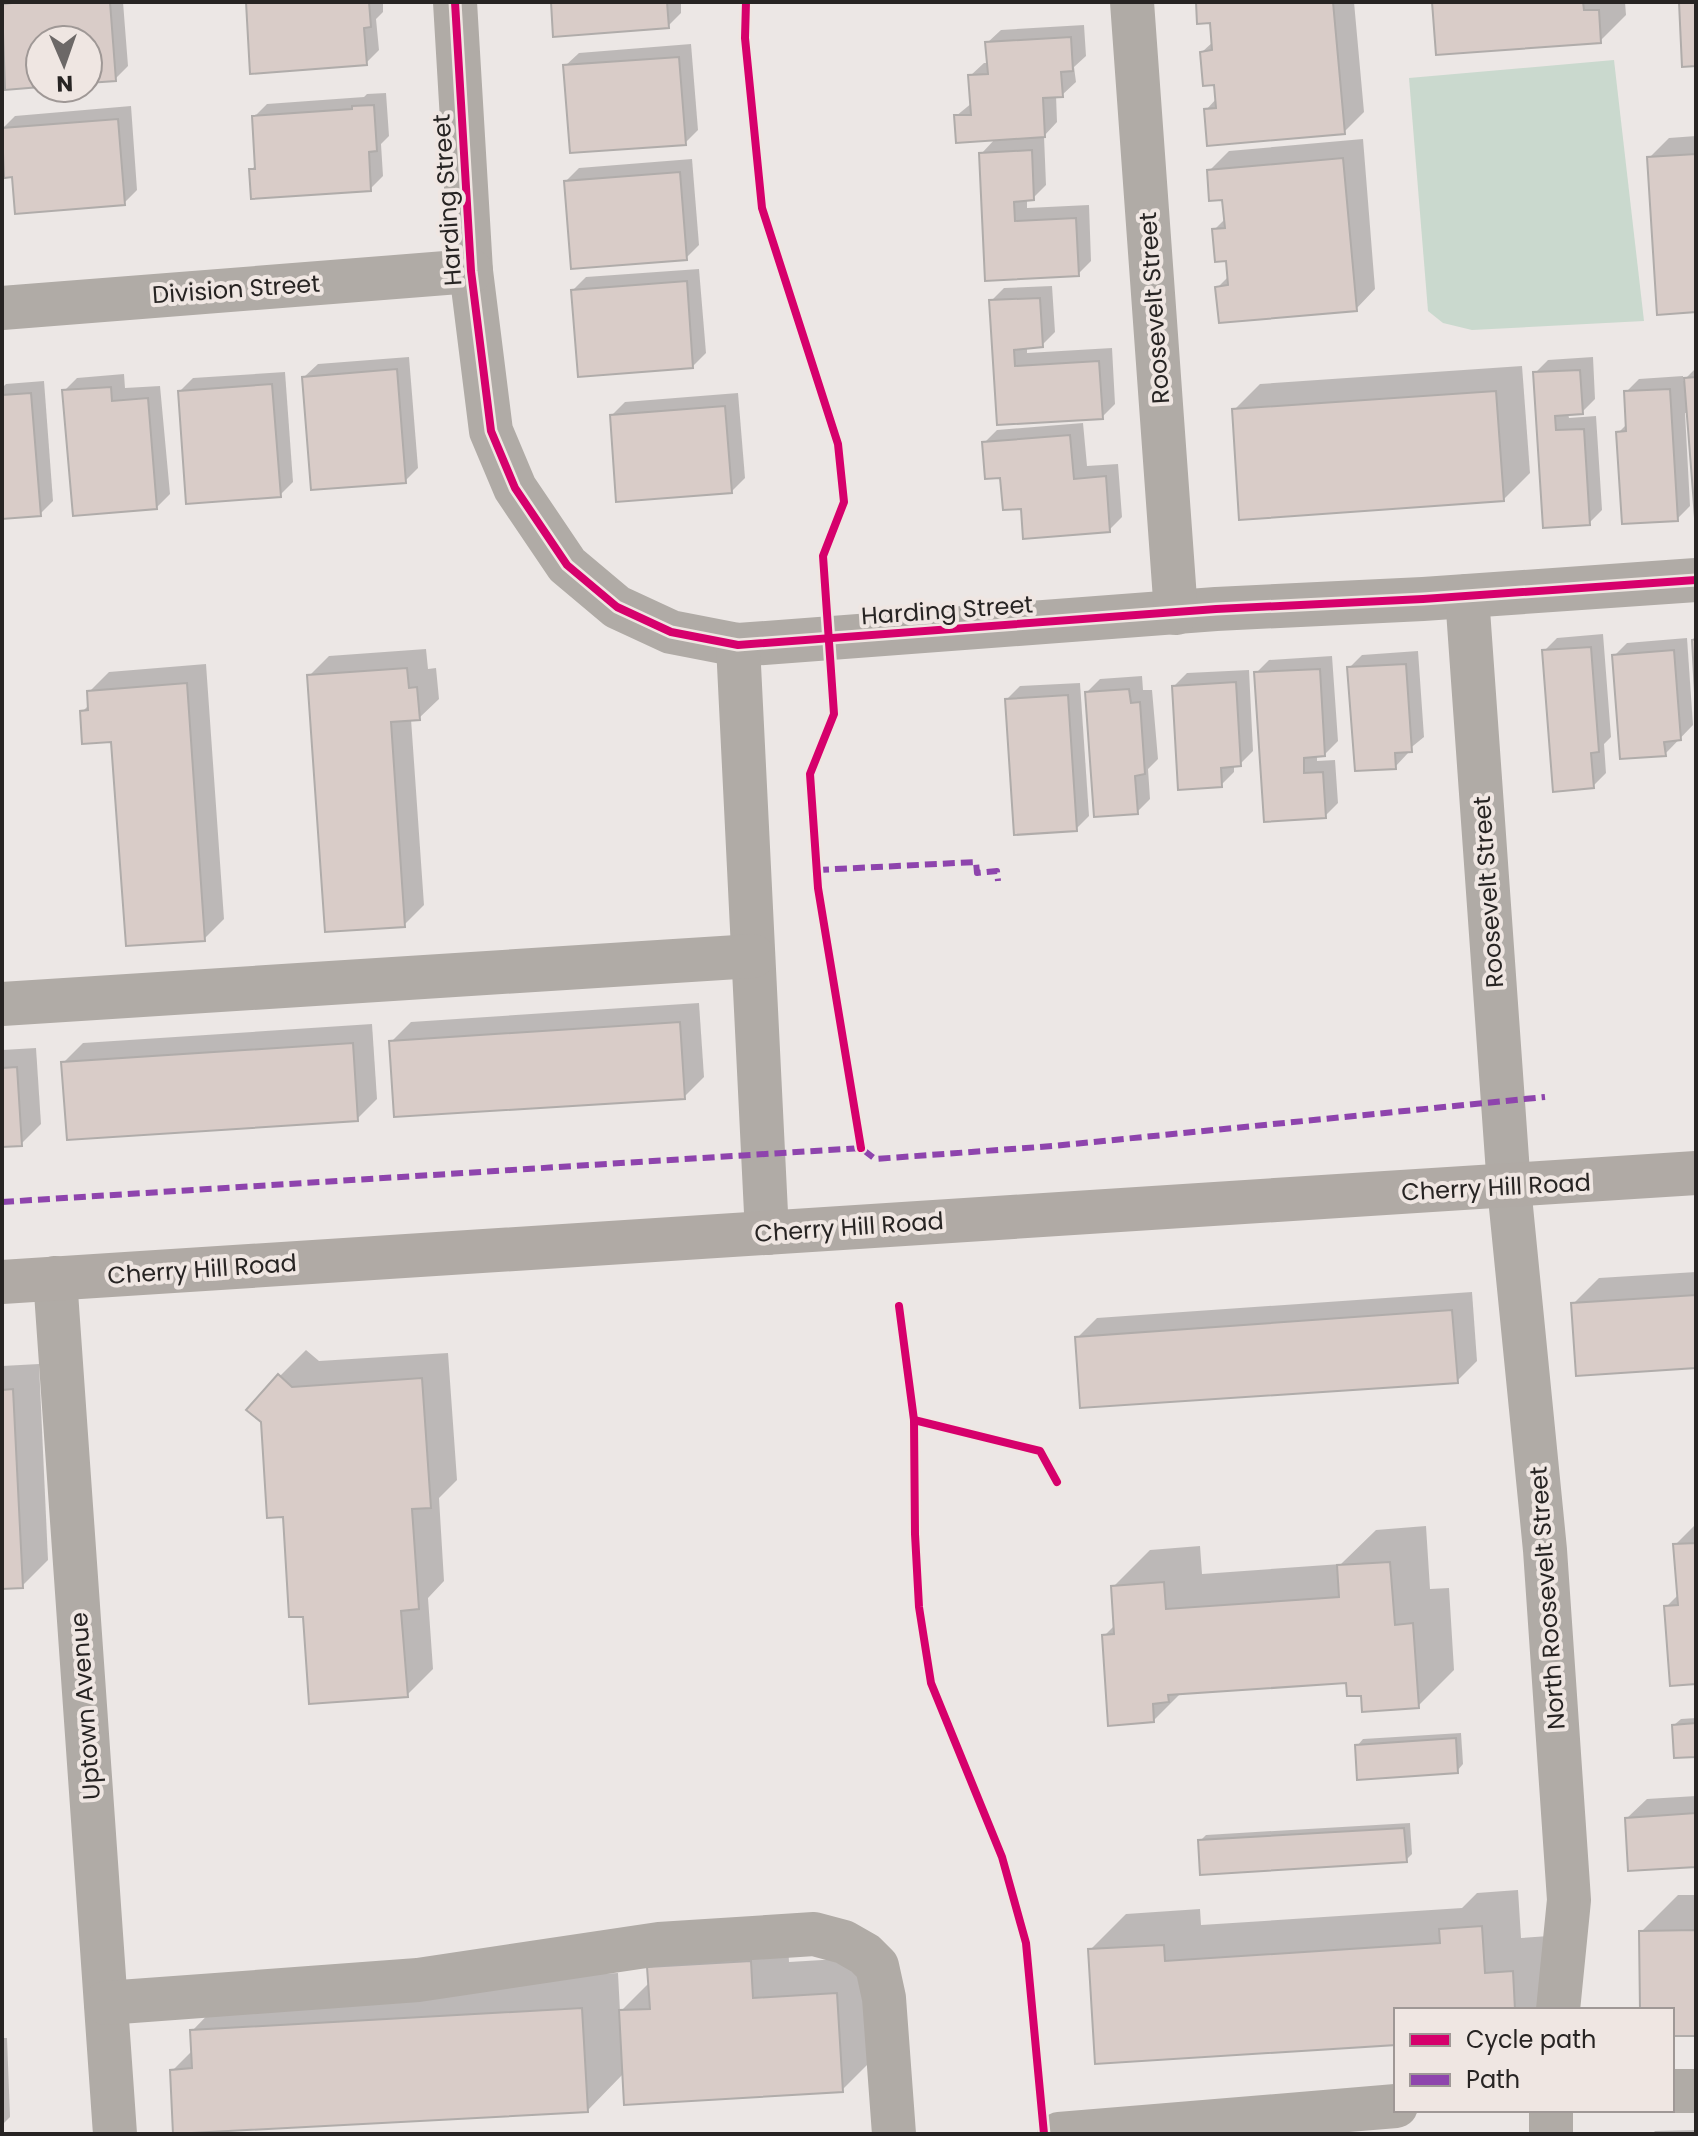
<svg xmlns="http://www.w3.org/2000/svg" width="1698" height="2136" font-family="Poppins,sans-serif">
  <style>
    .green { fill: #cad9ce }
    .shadow { fill: #0003 }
    .building { fill: #d9ccc8; stroke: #b0acaa; stroke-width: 2 }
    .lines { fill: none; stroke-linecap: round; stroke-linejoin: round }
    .minor { stroke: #b0aba6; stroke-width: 44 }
    .secondary { stroke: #b0aaa5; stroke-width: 44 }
    .quiet { stroke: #8e44ad; stroke-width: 6; stroke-dasharray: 12 6; stroke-linecap: butt }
    .cycleway-casing { stroke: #efe6e2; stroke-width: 13 }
    .cycleway { stroke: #d6006c; stroke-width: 8 }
    .labels { text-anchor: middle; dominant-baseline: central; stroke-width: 8; stroke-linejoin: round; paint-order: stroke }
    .street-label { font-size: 24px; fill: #272423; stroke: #efe6e2 }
  </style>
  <rect width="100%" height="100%" fill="#ece7e5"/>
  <path class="green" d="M 1614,60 L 1644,321 L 1472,330 L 1443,323 L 1428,311 L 1409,78 Z"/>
  <g class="shadow">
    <path d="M 2,2 L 123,2 L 128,66 L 115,79 L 88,81 L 88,40 L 40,40 L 40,85 L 2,52 Z"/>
    <path d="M 248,2 L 383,2 L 383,12 L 376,19 L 379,50 L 366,63 Z"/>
    <path d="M 553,2 L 681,2 L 681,13 L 668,26 Z"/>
    <path d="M 1198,2 L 1354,2 L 1364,112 L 1344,132 L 1206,110 L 1217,98 L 1216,82 L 1202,52 L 1214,41 L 1212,20 Z"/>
    <path d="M 1434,2 L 1625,2 L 1626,15 L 1600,41 Z"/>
    <path d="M 1084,25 L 1086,56 L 1074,67 L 1076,82 L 1062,95 L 1056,95 L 1057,122 L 1044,136 L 1046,185 L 1033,198 L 1027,199 L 1027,208 L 1089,205 L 1091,261 L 1078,274 L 987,279 L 981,154 L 996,138 L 956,116 L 972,103 L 970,76 L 984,63 L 989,63 L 987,43 L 1001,30 Z"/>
    <path d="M 691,44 L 698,130 L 685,143 L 565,66 L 579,53 Z"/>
    <path d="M 386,93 L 389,136 L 381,144 L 383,176 L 370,189 L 251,170 L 257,164 L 254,117 L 267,104 L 364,97 L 367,94 Z"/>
    <path d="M 131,106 L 137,190 L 124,203 L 14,175 L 5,176 L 2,129 L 15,116 Z"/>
    <path d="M 1696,136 L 1696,310 L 1649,158 L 1669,138 Z"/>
    <path d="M 1363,139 L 1375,289 L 1356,309 L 1217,288 L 1230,275 L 1228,259 L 1214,230 L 1226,218 L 1224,198 L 1209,171 L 1229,151 Z"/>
    <path d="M 692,159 L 699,245 L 686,258 L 566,181 L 579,168 Z"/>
    <path d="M 699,269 L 706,353 L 693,366 L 573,290 L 586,277 Z"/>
    <path d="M 1052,286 L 1055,332 L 1042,345 L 1027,346 L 1027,353 L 1112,348 L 1115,404 L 1102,417 L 999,423 L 991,301 L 1004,288 Z"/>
    <path d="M 409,357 L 418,468 L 405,481 L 304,377 L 318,364 Z"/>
    <path d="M 1593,357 L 1595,399 L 1582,412 L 1568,413 L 1569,418 L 1596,416 L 1602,510 L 1589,523 L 1535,373 L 1548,360 Z"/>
    <path d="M 1522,366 L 1530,473 L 1504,499 L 1234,410 L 1260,384 Z"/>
    <path d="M 1696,368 L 1696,506 L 1689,413 L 1685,413 L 1690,506 L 1677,519 L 1618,433 L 1628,423 L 1626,392 L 1639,379 L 1683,376 L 1683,381 Z"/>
    <path d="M 285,372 L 293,482 L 280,495 L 180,391 L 193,378 Z"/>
    <path d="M 124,374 L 125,388 L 160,386 L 170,494 L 157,507 L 64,391 L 77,378 Z"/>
    <path d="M 44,381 L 53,501 L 40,514 L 2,517 L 2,388 L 6,384 Z"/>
    <path d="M 738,393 L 745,478 L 732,491 L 612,415 L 625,402 Z"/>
    <path d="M 1083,423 L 1087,466 L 1118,464 L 1122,517 L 1109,530 L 1023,507 L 984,443 L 997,430 Z"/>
    <path d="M 1603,634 L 1611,737 L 1604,744 L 1606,773 L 1593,786 L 1544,651 L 1557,638 Z"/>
    <path d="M 1687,638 L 1693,725 L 1665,754 L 1614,656 L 1627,643 Z"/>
    <path d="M 426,649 L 428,669 L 436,668 L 439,699 L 419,718 L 411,719 L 424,905 L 404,925 L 309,676 L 329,656 Z"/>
    <path d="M 1418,651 L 1424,737 L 1408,750 L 1408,753 L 1395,767 L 1349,668 L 1362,655 Z"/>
    <path d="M 1332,656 L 1338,741 L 1325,754 L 1317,755 L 1317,761 L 1335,760 L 1338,803 L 1325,816 L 1265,820 L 1256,673 L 1269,660 Z"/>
    <path d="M 206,664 L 224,919 L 204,939 L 113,739 L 82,712 L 90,704 L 89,692 L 109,672 Z"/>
    <path d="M 1249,670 L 1253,751 L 1240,764 L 1234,765 L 1234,772 L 1221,785 L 1174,686 L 1187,673 Z"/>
    <path d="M 1142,676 L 1143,690 L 1152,690 L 1158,759 L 1148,769 L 1150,799 L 1137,812 L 1087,692 L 1100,679 Z"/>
    <path d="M 1080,683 L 1089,816 L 1076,829 L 1007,699 L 1020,686 Z"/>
    <path d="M 699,1003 L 704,1077 L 684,1097 L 391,1042 L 411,1022 Z"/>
    <path d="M 372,1024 L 377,1099 L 357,1119 L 63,1063 L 83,1043 Z"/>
    <path d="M 36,1048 L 41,1124 L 21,1144 L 2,1145 L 2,1050 Z"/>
    <path d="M 1696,1272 L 1696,1366 L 1573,1304 L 1599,1278 Z"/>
    <path d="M 1472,1292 L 1477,1361 L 1457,1381 L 1077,1338 L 1097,1318 Z"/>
    <path d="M 306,1350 L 319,1361 L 448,1353 L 457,1480 L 439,1498 L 444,1581 L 428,1598 L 433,1669 L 407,1695 L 305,1615 L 285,1515 L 280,1376 Z"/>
    <path d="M 39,1364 L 48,1560 L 22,1586 L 2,1587 L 2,1366 Z"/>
    <path d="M 1696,1524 L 1696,1682 L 1666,1607 L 1679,1594 L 1675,1545 Z"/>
    <path d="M 1426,1526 L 1430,1589 L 1449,1588 L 1454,1670 L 1418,1706 L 1363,1694 L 1348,1681 L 1182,1692 L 1153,1721 L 1104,1636 L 1116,1624 L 1113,1587 L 1150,1550 L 1200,1546 L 1202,1574 L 1341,1564 L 1376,1530 Z"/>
    <path d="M 1696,1718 L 1696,1755 L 1674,1725 L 1681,1719 Z"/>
    <path d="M 1461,1733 L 1463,1764 L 1457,1771 L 1357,1746 L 1363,1739 Z"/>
    <path d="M 1696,1796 L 1696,1865 L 1627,1818 L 1647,1799 Z"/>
    <path d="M 1410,1823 L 1412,1854 L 1406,1860 L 1200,1841 L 1206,1835 Z"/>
    <path d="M 1518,1890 L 1521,1938 L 1549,1936 L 1541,2010 L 1396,2010 L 1396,2043 L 1090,1950 L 1126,1914 L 1200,1909 L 1201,1925 L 1462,1908 L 1477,1893 Z"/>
    <path d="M 1678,1895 L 1696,1895 L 1696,2034 L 1672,2034 L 1672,2010 L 1642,2010 L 1641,1932 Z"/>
    <path d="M 787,1926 L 789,1962 L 872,1957 L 878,2054 L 842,2090 L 624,2073 L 587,2111 L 175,2134 L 172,2071 L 193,2050 L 192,2031 L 228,1994 L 618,1973 L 620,2012 L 650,1982 L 649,1968 Z"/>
    <path d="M 2,2038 L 7,2038 L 10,2117 L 2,2125 Z"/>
    <path d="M 1696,2130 L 1696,2134 L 1652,2134 L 1655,2131 Z"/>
  </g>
  <g class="building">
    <path d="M 22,2 L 110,2 L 116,81 L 88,83 L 88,40 L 40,40 L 40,87 L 5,90 L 2,4 Z"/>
    <path d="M 246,2 L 369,2 L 371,27 L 364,28 L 367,65 L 250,74 Z"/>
    <path d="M 551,2 L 667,2 L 669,28 L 553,37 Z"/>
    <path d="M 1196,2 L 1333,2 L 1345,134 L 1207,146 L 1204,109 L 1216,108 L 1214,85 L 1203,86 L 1200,52 L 1212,50 L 1210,23 L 1197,24 Z"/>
    <path d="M 1432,2 L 1583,2 L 1584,10 L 1599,10 L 1601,43 L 1436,55 Z"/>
    <path d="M 1679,2 L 1696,2 L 1696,66 L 1682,67 Z"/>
    <path d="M 1071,37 L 1073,71 L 1061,72 L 1063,97 L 1043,98 L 1045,137 L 956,143 L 954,115 L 971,115 L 968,75 L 988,74 L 985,42 Z"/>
    <path d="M 679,57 L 686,145 L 570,153 L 563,65 Z"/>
    <path d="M 374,105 L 377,151 L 369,152 L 371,191 L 251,199 L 249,169 L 255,169 L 252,116 L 352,109 L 352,106 Z"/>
    <path d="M 118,119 L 125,205 L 15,214 L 12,177 L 4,178 L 2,128 Z"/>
    <path d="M 1032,150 L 1034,200 L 1014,202 L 1015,221 L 1076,218 L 1079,276 L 985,281 L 979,153 Z"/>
    <path d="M 1696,154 L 1696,312 L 1657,315 L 1647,157 Z"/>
    <path d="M 1343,158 L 1357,311 L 1219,323 L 1215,287 L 1228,285 L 1226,261 L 1215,262 L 1212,229 L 1225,228 L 1222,200 L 1209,201 L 1207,170 Z"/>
    <path d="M 680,172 L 687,260 L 571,269 L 564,181 Z"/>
    <path d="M 687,281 L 693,368 L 578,377 L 571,290 Z"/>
    <path d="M 1040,298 L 1043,347 L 1014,350 L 1015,366 L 1099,361 L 1103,419 L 997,425 L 989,300 Z"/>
    <path d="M 397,369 L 406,483 L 311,490 L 302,377 Z"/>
    <path d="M 1580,370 L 1583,414 L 1555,416 L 1556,430 L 1584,429 L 1590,525 L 1543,528 L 1533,372 Z"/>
    <path d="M 1696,377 L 1696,518 L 1695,518 L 1684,378 Z"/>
    <path d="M 272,384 L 281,497 L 186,504 L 178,391 Z"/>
    <path d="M 111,387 L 112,401 L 148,398 L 157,509 L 73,516 L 62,390 Z"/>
    <path d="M 1670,389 L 1678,521 L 1622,524 L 1616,432 L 1626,431 L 1624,391 Z"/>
    <path d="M 1496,391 L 1504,501 L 1239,520 L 1232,409 Z"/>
    <path d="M 31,393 L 41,516 L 2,519 L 2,395 Z"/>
    <path d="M 725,406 L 732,493 L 616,502 L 610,415 Z"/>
    <path d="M 1070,435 L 1074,479 L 1106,476 L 1110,532 L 1023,539 L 1021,509 L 1003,510 L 1000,478 L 985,479 L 982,442 Z"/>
    <path d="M 1696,639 L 1696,710 L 1692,640 Z"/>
    <path d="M 1591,647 L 1599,752 L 1591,753 L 1594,788 L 1553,792 L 1542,650 Z"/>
    <path d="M 1674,650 L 1681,740 L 1664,742 L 1666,756 L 1620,759 L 1612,655 Z"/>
    <path d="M 1406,664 L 1412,752 L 1395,753 L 1396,769 L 1355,771 L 1347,667 Z"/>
    <path d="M 407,668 L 409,688 L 417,687 L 420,720 L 391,722 L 405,927 L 325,932 L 307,675 Z"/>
    <path d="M 1320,669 L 1325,756 L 1304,758 L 1304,773 L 1323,772 L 1326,818 L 1264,822 L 1254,672 Z"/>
    <path d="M 1236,682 L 1241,766 L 1221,768 L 1222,787 L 1178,790 L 1172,686 Z"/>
    <path d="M 187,683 L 205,941 L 126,946 L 111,742 L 82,744 L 80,711 L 88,710 L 87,691 Z"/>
    <path d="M 1129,689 L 1131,703 L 1140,702 L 1145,774 L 1135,776 L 1138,814 L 1094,817 L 1085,692 Z"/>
    <path d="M 1068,695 L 1077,831 L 1014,835 L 1005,699 Z"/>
    <path d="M 680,1022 L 685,1099 L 394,1117 L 389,1041 Z"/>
    <path d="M 353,1043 L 358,1121 L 67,1140 L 61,1062 Z"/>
    <path d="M 17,1067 L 22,1146 L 2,1147 L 2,1068 Z"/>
    <path d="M 1696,1295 L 1696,1368 L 1576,1376 L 1571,1303 Z"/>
    <path d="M 1452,1310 L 1458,1383 L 1080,1408 L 1075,1337 Z"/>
    <path d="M 278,1374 L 292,1387 L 422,1378 L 431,1508 L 412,1509 L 419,1609 L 401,1611 L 408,1697 L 309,1704 L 303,1617 L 289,1617 L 283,1517 L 267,1518 L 261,1422 L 246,1410 Z"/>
    <path d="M 13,1389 L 23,1588 L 2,1589 L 2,1390 Z"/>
    <path d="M 1696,1543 L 1696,1684 L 1670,1686 L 1664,1606 L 1678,1605 L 1673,1544 Z"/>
    <path d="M 1390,1562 L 1395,1625 L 1413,1623 L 1419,1708 L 1362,1712 L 1361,1696 L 1347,1696 L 1346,1683 L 1168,1695 L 1169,1702 L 1153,1704 L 1154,1722 L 1108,1726 L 1102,1635 L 1114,1634 L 1111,1586 L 1164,1582 L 1166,1609 L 1339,1597 L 1337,1565 Z"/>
    <path d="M 1696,1723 L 1696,1757 L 1674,1758 L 1672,1725 Z"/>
    <path d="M 1456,1738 L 1458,1773 L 1357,1780 L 1355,1745 Z"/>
    <path d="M 1696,1813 L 1696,1867 L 1628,1871 L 1625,1818 Z"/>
    <path d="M 1404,1828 L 1407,1862 L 1200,1875 L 1198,1840 Z"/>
    <path d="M 1482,1926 L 1485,1973 L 1513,1971 L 1515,2010 L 1396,2010 L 1396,2045 L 1095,2064 L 1088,1949 L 1164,1945 L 1165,1961 L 1440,1943 L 1439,1929 Z"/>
    <path d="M 1696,1930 L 1696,2036 L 1672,2036 L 1672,2010 L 1640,2010 L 1639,1931 Z"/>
    <path d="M 751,1961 L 753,1998 L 837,1993 L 843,2092 L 624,2105 L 619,2010 L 650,2009 L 647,1967 Z"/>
    <path d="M 582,2008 L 588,2112 L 173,2134 L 170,2070 L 192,2068 L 190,2030 Z"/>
  </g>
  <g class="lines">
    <g class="minor">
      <path d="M 455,2 L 471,271 L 491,431 L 515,488 L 567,565 L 617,607 L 671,632 L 738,645 L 1216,609 L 1423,599 L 1696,580"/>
      <path d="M 1132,2 L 1176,613"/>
      <path d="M 2,308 L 471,271"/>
      <path d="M 1467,596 L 1509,1187 L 1545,1550 L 1569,1900 L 1558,2010"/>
      <path d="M 738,645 L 767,1233"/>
      <path d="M 2,1004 L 753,956"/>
      <path d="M 55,1278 L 115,2134"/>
      <path d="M 106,2003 L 418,1980 L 659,1944 L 814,1934 L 844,1942 L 865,1954 L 877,1966 L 884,1998 L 894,2134"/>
      <path d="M 1672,2091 L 1696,2091"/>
      <path d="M 1551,2110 L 1551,2134"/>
      <path d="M 1059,2134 L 1396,2106"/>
    </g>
    <path class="secondary" d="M 2,1282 L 1696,1173"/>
    <g class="quiet">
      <path d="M 817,870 L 976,862 L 977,873 L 997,871 L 998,881"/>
      <path d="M 2,1202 L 861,1148 L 875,1159 L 1053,1146 L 1545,1097"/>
    </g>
    <defs>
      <g id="cycleway">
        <path d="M 455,2 L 471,271 L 491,431 L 515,488 L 567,565 L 617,607 L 671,632 L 738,645 L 1216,609 L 1423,599 L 1696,580"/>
        <path d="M 746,2 L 745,38 L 762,208 L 838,444 L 844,502 L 823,556 L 834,714 L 810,774 L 818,888 L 861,1148"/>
        <path d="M 899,1306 L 914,1420 L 915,1534 L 919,1607 L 931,1683 L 1002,1857 L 1026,1943 L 1044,2134"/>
        <path d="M 914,1420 L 1040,1451 L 1057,1482"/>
      </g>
    </defs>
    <use href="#cycleway" class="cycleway-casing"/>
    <use href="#cycleway" class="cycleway"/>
  </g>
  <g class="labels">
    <g class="street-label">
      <text transform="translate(447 200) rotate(-94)">Harding Street</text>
      <text transform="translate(236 289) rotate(-4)">Division Street</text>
      <text transform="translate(1154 308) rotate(-94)">Roosevelt Street</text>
      <text transform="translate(947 610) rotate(-4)">Harding Street</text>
      <text transform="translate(1488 892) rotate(-94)">Roosevelt Street</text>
      <text transform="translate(1496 1187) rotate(-3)">Cherry Hill Road</text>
      <text transform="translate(849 1227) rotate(-4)">Cherry Hill Road</text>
      <text transform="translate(202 1269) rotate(-4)">Cherry Hill Road</text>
      <text transform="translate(1547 1598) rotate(-94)">North Roosevelt Street</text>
      <text transform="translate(85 1706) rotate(-94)">Uptown Avenue</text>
    </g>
  </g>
  <rect width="1698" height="2136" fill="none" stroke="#272423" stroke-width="8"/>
  <rect x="1394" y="2008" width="280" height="104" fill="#efe6e2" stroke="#9f9896" stroke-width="2"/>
  <rect x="1410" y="2034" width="40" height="12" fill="#d6006c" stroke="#9f9896" stroke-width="2"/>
  <text x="1466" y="2048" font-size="24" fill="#272423">Cycle path</text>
  <rect x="1410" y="2074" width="40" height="12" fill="#8e44ad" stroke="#9f9896" stroke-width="2"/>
  <text x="1466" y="2088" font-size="24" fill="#272423">Path</text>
  <g transform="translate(64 64) rotate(178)"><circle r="38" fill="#efe6e2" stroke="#9f9896" stroke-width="2"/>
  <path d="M0-6L14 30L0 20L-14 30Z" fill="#6c6867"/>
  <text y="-12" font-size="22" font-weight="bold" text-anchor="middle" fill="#272423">N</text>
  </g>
</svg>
